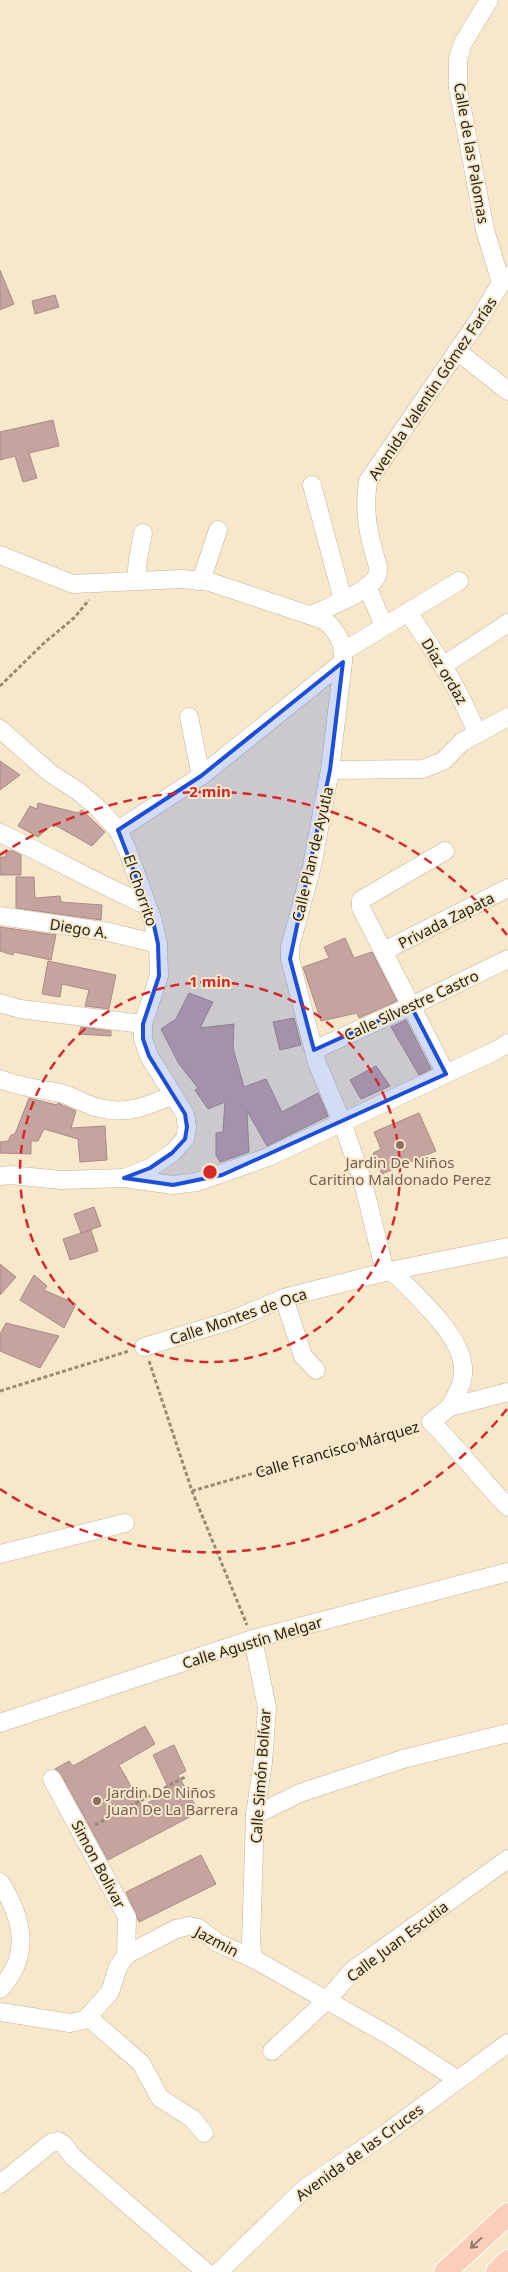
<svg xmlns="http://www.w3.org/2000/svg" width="508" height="2272" font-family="'Noto Sans',sans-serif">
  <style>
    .building { fill: #c5a39e; stroke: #ab8b86 }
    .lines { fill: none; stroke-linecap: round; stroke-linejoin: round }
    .minor-casing { stroke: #c3b499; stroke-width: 19 }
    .major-casing { stroke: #fff; stroke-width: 24 }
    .path { stroke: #968b77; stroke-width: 3; stroke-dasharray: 4 2.5; stroke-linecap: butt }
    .minor { stroke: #fff; stroke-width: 18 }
    .major { stroke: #fbcdbb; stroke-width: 22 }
    .oneway { stroke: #92786a }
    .marked { fill: #1d4ed8; fill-opacity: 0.2; stroke: #1d4ed8; stroke-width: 4; stroke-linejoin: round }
    .ring { fill: none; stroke: #d62828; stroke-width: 2.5; stroke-dasharray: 9 6 }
    .education-dot { fill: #8d6e63; stroke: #f7e8cc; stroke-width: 2 }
    .labels { text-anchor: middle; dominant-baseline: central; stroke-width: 4; stroke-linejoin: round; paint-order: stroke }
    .street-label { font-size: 15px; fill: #282318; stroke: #f7e8cc }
    .education-label { font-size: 15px; fill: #785e54; stroke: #f7e8cc }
    .centre { fill: #d62828; stroke: #f7e8cc; stroke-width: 2.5 }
    .ring-label { font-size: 15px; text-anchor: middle; font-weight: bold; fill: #d62828; stroke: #f7e8cc; stroke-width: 4; stroke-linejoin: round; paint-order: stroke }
  </style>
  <rect width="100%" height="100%" fill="#f7e8cc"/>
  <g class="building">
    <path d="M 0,270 L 14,304 L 0,310 Z"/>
    <path d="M 55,295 L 59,307 L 35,314 L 32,301 Z"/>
    <path d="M 53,420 L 59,446 L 29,453 L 37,478 L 23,482 L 15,456 L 0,460 L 0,432 Z"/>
    <path d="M 0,761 L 20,775 L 0,790 Z"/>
    <path d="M 38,803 L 78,813 L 82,810 L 105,832 L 92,846 L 53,824 L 38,837 L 18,826 L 30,806 L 37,809 Z"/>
    <path d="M 6,851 L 13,851 L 21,855 L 21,875 L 0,875 L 0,857 L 6,857 Z"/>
    <path d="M 16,877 L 34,877 L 35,898 L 60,896 L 61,902 L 102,905 L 101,920 L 16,908 Z"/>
    <path d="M 0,927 L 56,935 L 51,960 L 14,952 L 13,955 L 0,951 Z"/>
    <path d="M 345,938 L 354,958 L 372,952 L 397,1001 L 359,1018 L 357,1013 L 321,1021 L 303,967 L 329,958 L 324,947 Z"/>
    <path d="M 48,961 L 116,975 L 109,1009 L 85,1006 L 89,990 L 62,984 L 60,997 L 42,994 Z"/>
    <path d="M 189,993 L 213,1002 L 200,1028 L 234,1024 L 233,1048 L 244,1087 L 266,1079 L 282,1112 L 318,1093 L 328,1116 L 267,1146 L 247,1111 L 249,1152 L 220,1162 L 216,1155 L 216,1133 L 223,1132 L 225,1102 L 208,1109 L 195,1090 L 198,1088 L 179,1064 L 161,1029 L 176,1019 Z"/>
    <path d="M 294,1018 L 301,1045 L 280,1050 L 273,1022 Z"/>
    <path d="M 406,1020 L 431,1069 L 419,1075 L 391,1027 Z"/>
    <path d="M 81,1027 L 111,1031 L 111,1036 L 79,1034 Z"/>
    <path d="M 376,1066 L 390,1086 L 361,1099 L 350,1080 Z"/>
    <path d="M 29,1098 L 57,1105 L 58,1103 L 76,1111 L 71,1128 L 105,1126 L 107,1160 L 80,1162 L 78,1139 L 44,1129 L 38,1141 L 31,1141 L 31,1154 L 0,1153 L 0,1142 L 8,1141 L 11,1135 L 15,1134 Z"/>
    <path d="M 419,1113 L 436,1151 L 382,1174 L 373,1153 L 381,1149 L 374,1132 Z"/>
    <path d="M 94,1207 L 101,1226 L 81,1233 L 74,1214 Z"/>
    <path d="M 91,1230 L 98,1251 L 70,1260 L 63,1239 Z"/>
    <path d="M 0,1264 L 16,1277 L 0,1295 Z"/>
    <path d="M 34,1275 L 47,1286 L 44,1290 L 76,1304 L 64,1328 L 20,1300 Z"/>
    <path d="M 6,1323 L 59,1336 L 40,1368 L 0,1351 L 0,1334 Z"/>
    <path d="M 145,1726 L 155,1744 L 119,1765 L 142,1806 L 170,1791 L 153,1755 L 174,1745 L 186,1771 L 178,1775 L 199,1812 L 108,1860 L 61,1774 L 55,1769 L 69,1761 L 73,1766 Z"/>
    <path d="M 201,1855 L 216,1884 L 139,1922 L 126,1892 Z"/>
  </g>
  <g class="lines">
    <defs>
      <g id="minor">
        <path d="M 489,0 L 463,43 L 458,59 L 458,88 L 485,230 L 501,283"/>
        <path d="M 457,351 L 508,391"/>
        <path d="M 312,485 L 343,600"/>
        <path d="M 0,555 L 73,584 L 182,579 L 210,582 L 324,620 C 338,631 344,644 343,662 L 330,770 L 312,866 L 290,947 L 290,959 L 317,1063 L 342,1122 L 363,1182 L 385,1272"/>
        <path d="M 136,581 L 138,559 L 143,533"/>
        <path d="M 201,581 L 218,530"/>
        <path d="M 367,586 L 384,626"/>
        <path d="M 408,612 C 434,651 460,689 477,734"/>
        <path d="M 311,615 C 328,607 368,593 377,576 C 380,569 376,560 374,553 C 367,528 364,507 368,481 L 480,318 L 501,283 L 508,276"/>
        <path d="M 344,651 L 459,581"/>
        <path d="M 444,665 L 508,623"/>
        <path d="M 189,717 L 201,776"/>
        <path d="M 0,729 L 50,773 L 78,791 L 99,809 L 118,830 L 127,849 L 153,921 L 158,944 L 159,976 L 143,1024 L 143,1039 L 149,1056 L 185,1114 L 187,1127 L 185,1139 L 172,1153 L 150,1168 L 124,1178"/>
        <path d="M 330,770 L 423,769 L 443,761 L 462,742 L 508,717"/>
        <path d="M 118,830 L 201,776 L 343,662"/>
        <path d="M 0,833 C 49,856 96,883 146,905"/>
        <path d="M 445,851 L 361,900 L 361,908 L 446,1074"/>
        <path d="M 0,916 L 109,932 L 158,944"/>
        <path d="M 384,951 L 508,888"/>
        <path d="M 0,1003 L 20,1009 L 143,1024"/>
        <path d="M 314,1050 L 411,1006 L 508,959"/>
        <path d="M 0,1079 C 19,1087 39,1089 60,1093 C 73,1096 85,1105 99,1108 C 128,1115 147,1106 173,1095"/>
        <path d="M 0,1176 L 10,1175 L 61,1180 L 124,1178 L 173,1185 L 197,1182 L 268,1157 L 497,1050 L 508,1043"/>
        <path d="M 393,1272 C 416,1296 460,1333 463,1367 C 465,1382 456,1395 450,1407"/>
        <path d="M 284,1298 L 303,1356 L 316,1370"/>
        <path d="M 144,1347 L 232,1320 L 284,1298 L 385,1272 L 508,1247"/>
        <path d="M 508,1392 L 450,1407 L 431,1422 C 459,1449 481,1480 508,1507"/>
        <path d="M 0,1554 L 125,1523"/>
        <path d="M 253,1639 L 267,1708 L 263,1762 L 255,1815 L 251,1944 L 254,1959"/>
        <path d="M 0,1723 L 253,1639 L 508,1572"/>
        <path d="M 52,1779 L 127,1917 L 126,1955"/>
        <path d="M 255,1815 L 300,1793 L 403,1759 L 508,1733"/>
        <path d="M 0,1882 C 23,1918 32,1955 0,1989"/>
        <path d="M 126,1955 L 176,1929 L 189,1926 L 198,1928 L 218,1943 L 254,1959 L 390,2036 L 458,2080"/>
        <path d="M 0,2012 L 70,2023 L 85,2020 L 110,1992 L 118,1967 L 126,1955"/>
        <path d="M 88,2017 L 141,2063 L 160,2098 L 193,2119 L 204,2133"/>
        <path d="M 272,2051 L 327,2000 L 353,1970 L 508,1859"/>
        <path d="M 0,2184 L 51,2143 L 58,2141 L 64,2145 L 73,2157 L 206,2272"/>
        <path d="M 219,2272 L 304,2189 L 385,2134 L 508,2043"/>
      </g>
      <g id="major">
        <path d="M 445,2272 L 508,2214"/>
        <path d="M 497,2272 L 508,2261"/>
      </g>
    </defs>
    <use href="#minor" class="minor-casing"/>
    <use href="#major" class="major-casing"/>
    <g class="path">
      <path d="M 0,686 L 44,643 L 74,618 L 89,600"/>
      <path d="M 149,1361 L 192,1491 L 247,1625"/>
      <path d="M 0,1391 L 129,1351"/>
      <path d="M 192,1491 L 416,1426"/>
      <path d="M 95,1825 L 187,1776"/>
    </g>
    <use href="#minor" class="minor"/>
    <use href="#major" class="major"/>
  </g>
  <defs><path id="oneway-shaft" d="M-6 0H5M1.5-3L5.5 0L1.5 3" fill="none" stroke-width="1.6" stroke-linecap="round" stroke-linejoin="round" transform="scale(1.25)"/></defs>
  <use class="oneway" href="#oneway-shaft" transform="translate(476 2243) rotate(137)"/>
  <path class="marked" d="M 343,662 L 330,770 L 290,959 L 314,1050 L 411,1006 L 446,1074 L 222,1175 L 173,1185 L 124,1178 L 150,1168 L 172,1153 L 185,1139 L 187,1127 L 185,1114 L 149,1056 L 143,1039 L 143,1024 L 159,976 L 158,944 L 153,921 L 118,830 L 201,776 Z"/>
  <g class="ring">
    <circle cx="210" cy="1172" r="190"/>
    <path d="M507 1409A380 380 0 0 1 0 1489M0 855A380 380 0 0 1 507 935"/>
  </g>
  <g class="education-dot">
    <circle cx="400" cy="1145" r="5"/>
    <circle cx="97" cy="1801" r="5"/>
  </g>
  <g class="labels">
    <g class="street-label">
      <text transform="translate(472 153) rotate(80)">Calle de las Palomas</text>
      <text transform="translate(432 388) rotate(-56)">Avenida Valentin Gómez Farías</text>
      <text transform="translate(445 671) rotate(59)">Díaz ordaz</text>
      <text transform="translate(312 854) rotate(-77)">Calle Plan de Ayutla</text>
      <text transform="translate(141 890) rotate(71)">El Chorrito</text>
      <text transform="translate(446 920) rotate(-27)">Privada Zapata</text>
      <text transform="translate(79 928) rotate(9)">Diego A.</text>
      <text transform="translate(411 1005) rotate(-25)">Calle Silvestre Castro</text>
      <text transform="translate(238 1316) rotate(-19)">Calle Montes de Oca</text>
      <text transform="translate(337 1449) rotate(-16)">Calle Francisco Márquez</text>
      <text transform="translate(252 1642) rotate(-17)">Calle Agustín Melgar</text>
      <text transform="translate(260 1776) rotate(-86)">Calle Simón Bolívar</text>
      <text transform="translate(99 1864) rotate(62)">Simon Bolivar</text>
      <text transform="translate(217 1941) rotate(28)">Jazmin</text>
      <text transform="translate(397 1941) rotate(-37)">Calle Juan Escutia</text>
      <text transform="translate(359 2152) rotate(-36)">Avenida de las Cruces</text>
    </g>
    <g class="education-label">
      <text x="400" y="1162">Jardin De Niños<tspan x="400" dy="17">Caritino Maldonado Perez</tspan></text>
      <text x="107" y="1792" text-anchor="start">Jardin De Niños<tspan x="107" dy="17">Juan De La Barrera</tspan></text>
    </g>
  </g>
  <circle cx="210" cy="1172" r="8" class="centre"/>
  <g class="ring-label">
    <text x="210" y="797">2 min</text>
    <text x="210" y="987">1 min</text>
  </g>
</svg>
